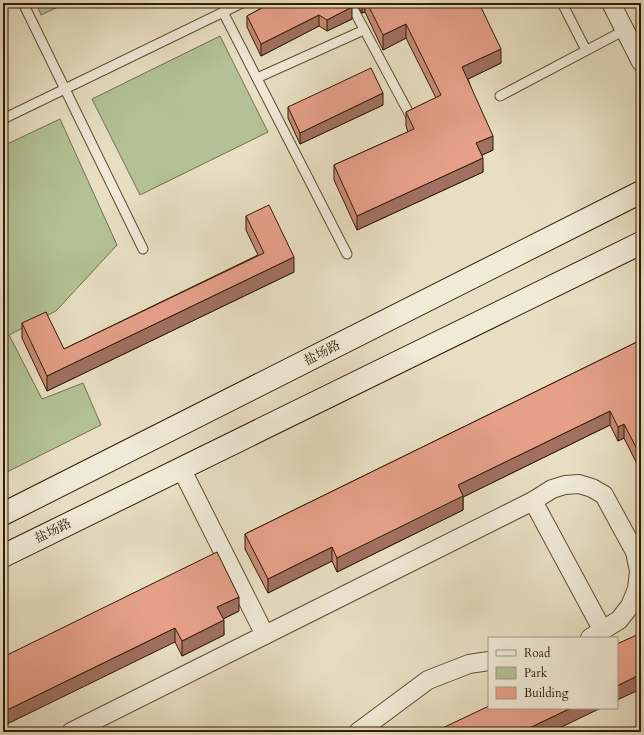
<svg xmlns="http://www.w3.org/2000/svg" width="644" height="735" font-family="Cardo,'Noto Serif SC',serif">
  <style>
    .green { fill: #b3c296; stroke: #736f4b }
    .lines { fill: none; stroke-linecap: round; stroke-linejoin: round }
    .service-casing { stroke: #604d31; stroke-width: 11 }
    .minor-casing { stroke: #604d31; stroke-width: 20 }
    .secondary-casing { stroke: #331c00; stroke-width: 24 }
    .service { stroke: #f0ead8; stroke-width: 9 }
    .minor { stroke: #f0ead8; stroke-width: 18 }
    .secondary { stroke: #f0ead8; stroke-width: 22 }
    .wall { fill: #c68a77; stroke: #331c00 }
    .shaded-wall { fill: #a17061; stroke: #331c00 }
    .building { fill: #e6a08a; stroke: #331c00 }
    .labels { text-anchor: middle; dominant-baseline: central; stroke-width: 3; stroke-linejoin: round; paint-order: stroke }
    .street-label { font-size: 13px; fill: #331c00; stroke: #f0ead8 }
  </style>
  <rect width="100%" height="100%" fill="#e8dfc3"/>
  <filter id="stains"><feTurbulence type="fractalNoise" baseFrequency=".005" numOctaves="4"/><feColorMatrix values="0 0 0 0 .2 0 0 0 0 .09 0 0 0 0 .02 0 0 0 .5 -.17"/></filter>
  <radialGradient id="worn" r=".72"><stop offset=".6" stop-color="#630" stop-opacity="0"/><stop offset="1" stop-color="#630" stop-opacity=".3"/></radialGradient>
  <g class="green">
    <path d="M 36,3 L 66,3 L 41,15 Z"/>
    <path d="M 220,36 L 268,132 L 140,195 L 92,99 Z"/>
    <path d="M 60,119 L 117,245 L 56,311 L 9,335 L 42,399 L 83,383 L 101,425 L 3,474 L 3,146 Z"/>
  </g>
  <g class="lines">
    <defs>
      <g id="service">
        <path d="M 23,3 L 143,249"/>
        <path d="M 350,3 L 410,115"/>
        <path d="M 562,3 L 586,50"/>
        <path d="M 223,12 L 347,254"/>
        <path d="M 257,78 L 364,30"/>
        <path d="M 500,96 L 625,30"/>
        <path d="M 3,119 L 242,3"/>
      </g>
      <g id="minor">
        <path d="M 611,3 L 641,62"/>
        <path d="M 181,468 L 265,635"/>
        <path d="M 533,501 L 552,489 L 565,485 L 579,484 L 592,488 L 604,495 L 635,552 L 639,571 L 637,589 L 630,606 L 619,620 L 590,638"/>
        <path d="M 71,732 L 533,501 L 603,631"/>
        <path d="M 358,732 L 428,680 L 469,664 L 489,661"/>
      </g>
      <g id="secondary">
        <path d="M 3,514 L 641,192"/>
        <path d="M 3,556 L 641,243"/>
      </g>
    </defs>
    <use href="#service" class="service-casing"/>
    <use href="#minor" class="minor-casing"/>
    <use href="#secondary" class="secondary-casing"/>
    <use href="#service" class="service"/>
    <use href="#minor" class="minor"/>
    <use href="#secondary" class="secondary"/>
  </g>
  <g class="wall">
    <path d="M 271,3 L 352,19 L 327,31 L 319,26 L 261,56 L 247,27 L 247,16 Z"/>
    <path d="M 356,3 L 479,3 L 501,63 L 468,79 L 493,150 L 482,155 L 483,172 L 357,230 L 334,180 L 334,165 L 408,132 L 406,126 L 406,112 L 436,98 L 406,38 L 383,50 L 365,12 L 362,13 Z"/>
    <path d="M 383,105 L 300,144 L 288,118 L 288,107 Z"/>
    <path d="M 246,216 L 294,272 L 47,391 L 22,338 L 22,323 L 64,349 L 258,255 L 246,230 Z"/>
    <path d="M 641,340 L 641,472 L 624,438 L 618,441 L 610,425 L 463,497 L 463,510 L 337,572 L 332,561 L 268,593 L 245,549 L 245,534 Z"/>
    <path d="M 239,611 L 223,619 L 224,635 L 182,656 L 175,642 L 3,657 Z"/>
  </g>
  <g class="shaded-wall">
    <path d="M 362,3 L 365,3 L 365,12 L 362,13 Z"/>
    <path d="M 352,7 L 352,19 L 327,31 L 327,20 Z"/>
    <path d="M 319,15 L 319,26 L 261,56 L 261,44 Z"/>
    <path d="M 406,24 L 406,38 L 383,50 L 383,35 Z"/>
    <path d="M 501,49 L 501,63 L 462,82 L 462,67 Z"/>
    <path d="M 383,93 L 383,105 L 300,144 L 300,133 Z"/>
    <path d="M 493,136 L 493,150 L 476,158 L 476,143 Z"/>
    <path d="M 483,158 L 483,172 L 357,230 L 357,216 Z"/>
    <path d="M 294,257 L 294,272 L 47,391 L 47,376 Z"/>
    <path d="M 610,411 L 610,425 L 463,497 L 463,510 L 337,572 L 337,558 L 458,485 Z"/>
    <path d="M 624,424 L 624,438 L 618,441 L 618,427 Z"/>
    <path d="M 332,547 L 332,561 L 268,593 L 268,579 Z"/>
    <path d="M 239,597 L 239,611 L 217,622 L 217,607 Z"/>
    <path d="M 224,620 L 224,635 L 182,656 L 182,641 Z"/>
    <path d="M 175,628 L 175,642 L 3,726 L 3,712 Z"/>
    <path d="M 641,674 L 641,689 L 617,700 L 617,686 Z"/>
    <path d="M 571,708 L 601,708 L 551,732 L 521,732 Z"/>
  </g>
  <g class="building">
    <path d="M 271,3 L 350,3 L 352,7 L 327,20 L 319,15 L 261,44 L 247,16 Z"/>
    <path d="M 367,3 L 479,3 L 501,49 L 462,67 L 493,136 L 476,143 L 483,158 L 357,216 L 334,165 L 414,129 L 406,112 L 441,95 L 406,24 L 383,35 Z"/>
    <path d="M 371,68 L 383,93 L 300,133 L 288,107 Z"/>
    <path d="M 269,205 L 294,257 L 47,376 L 22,323 L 46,312 L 64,349 L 264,253 L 246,216 Z"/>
    <path d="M 641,340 L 641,457 L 624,424 L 618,427 L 610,411 L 458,485 L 463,496 L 337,558 L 332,547 L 268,579 L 245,534 Z"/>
    <path d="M 217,552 L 239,597 L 217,607 L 224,620 L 182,641 L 175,628 L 3,712 L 3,657 Z"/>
    <path d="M 641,633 L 641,674 L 617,686 L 617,644 Z"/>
    <path d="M 489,706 L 489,708 L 571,708 L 521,732 L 434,732 Z"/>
  </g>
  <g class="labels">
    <g class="street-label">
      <text transform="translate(322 353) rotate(-27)">盐场路</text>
      <text transform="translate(53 531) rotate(-26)">盐场路</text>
    </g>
  </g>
  <rect width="644" height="735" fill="none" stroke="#e8dfc3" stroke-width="16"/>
  <rect x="4" y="4" width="636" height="727" fill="none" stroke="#331c00" stroke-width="2"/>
  <rect x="8" y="8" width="628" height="719" fill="none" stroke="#331c00"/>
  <rect x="488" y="637" width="130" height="72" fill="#f0ead8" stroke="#a49882"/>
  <rect x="496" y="650" width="20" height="6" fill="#f0ead8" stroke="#a49882"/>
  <text x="524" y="657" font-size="12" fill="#331c00">Road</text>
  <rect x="496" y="667" width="20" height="12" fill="#b3c296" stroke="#a49882"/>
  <text x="524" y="677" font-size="12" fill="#331c00">Park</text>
  <rect x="496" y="687" width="20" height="12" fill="#e6a08a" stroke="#a49882"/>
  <text x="524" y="697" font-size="12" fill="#331c00">Building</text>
  <rect width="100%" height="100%" filter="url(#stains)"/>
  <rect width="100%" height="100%" fill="url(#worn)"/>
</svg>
